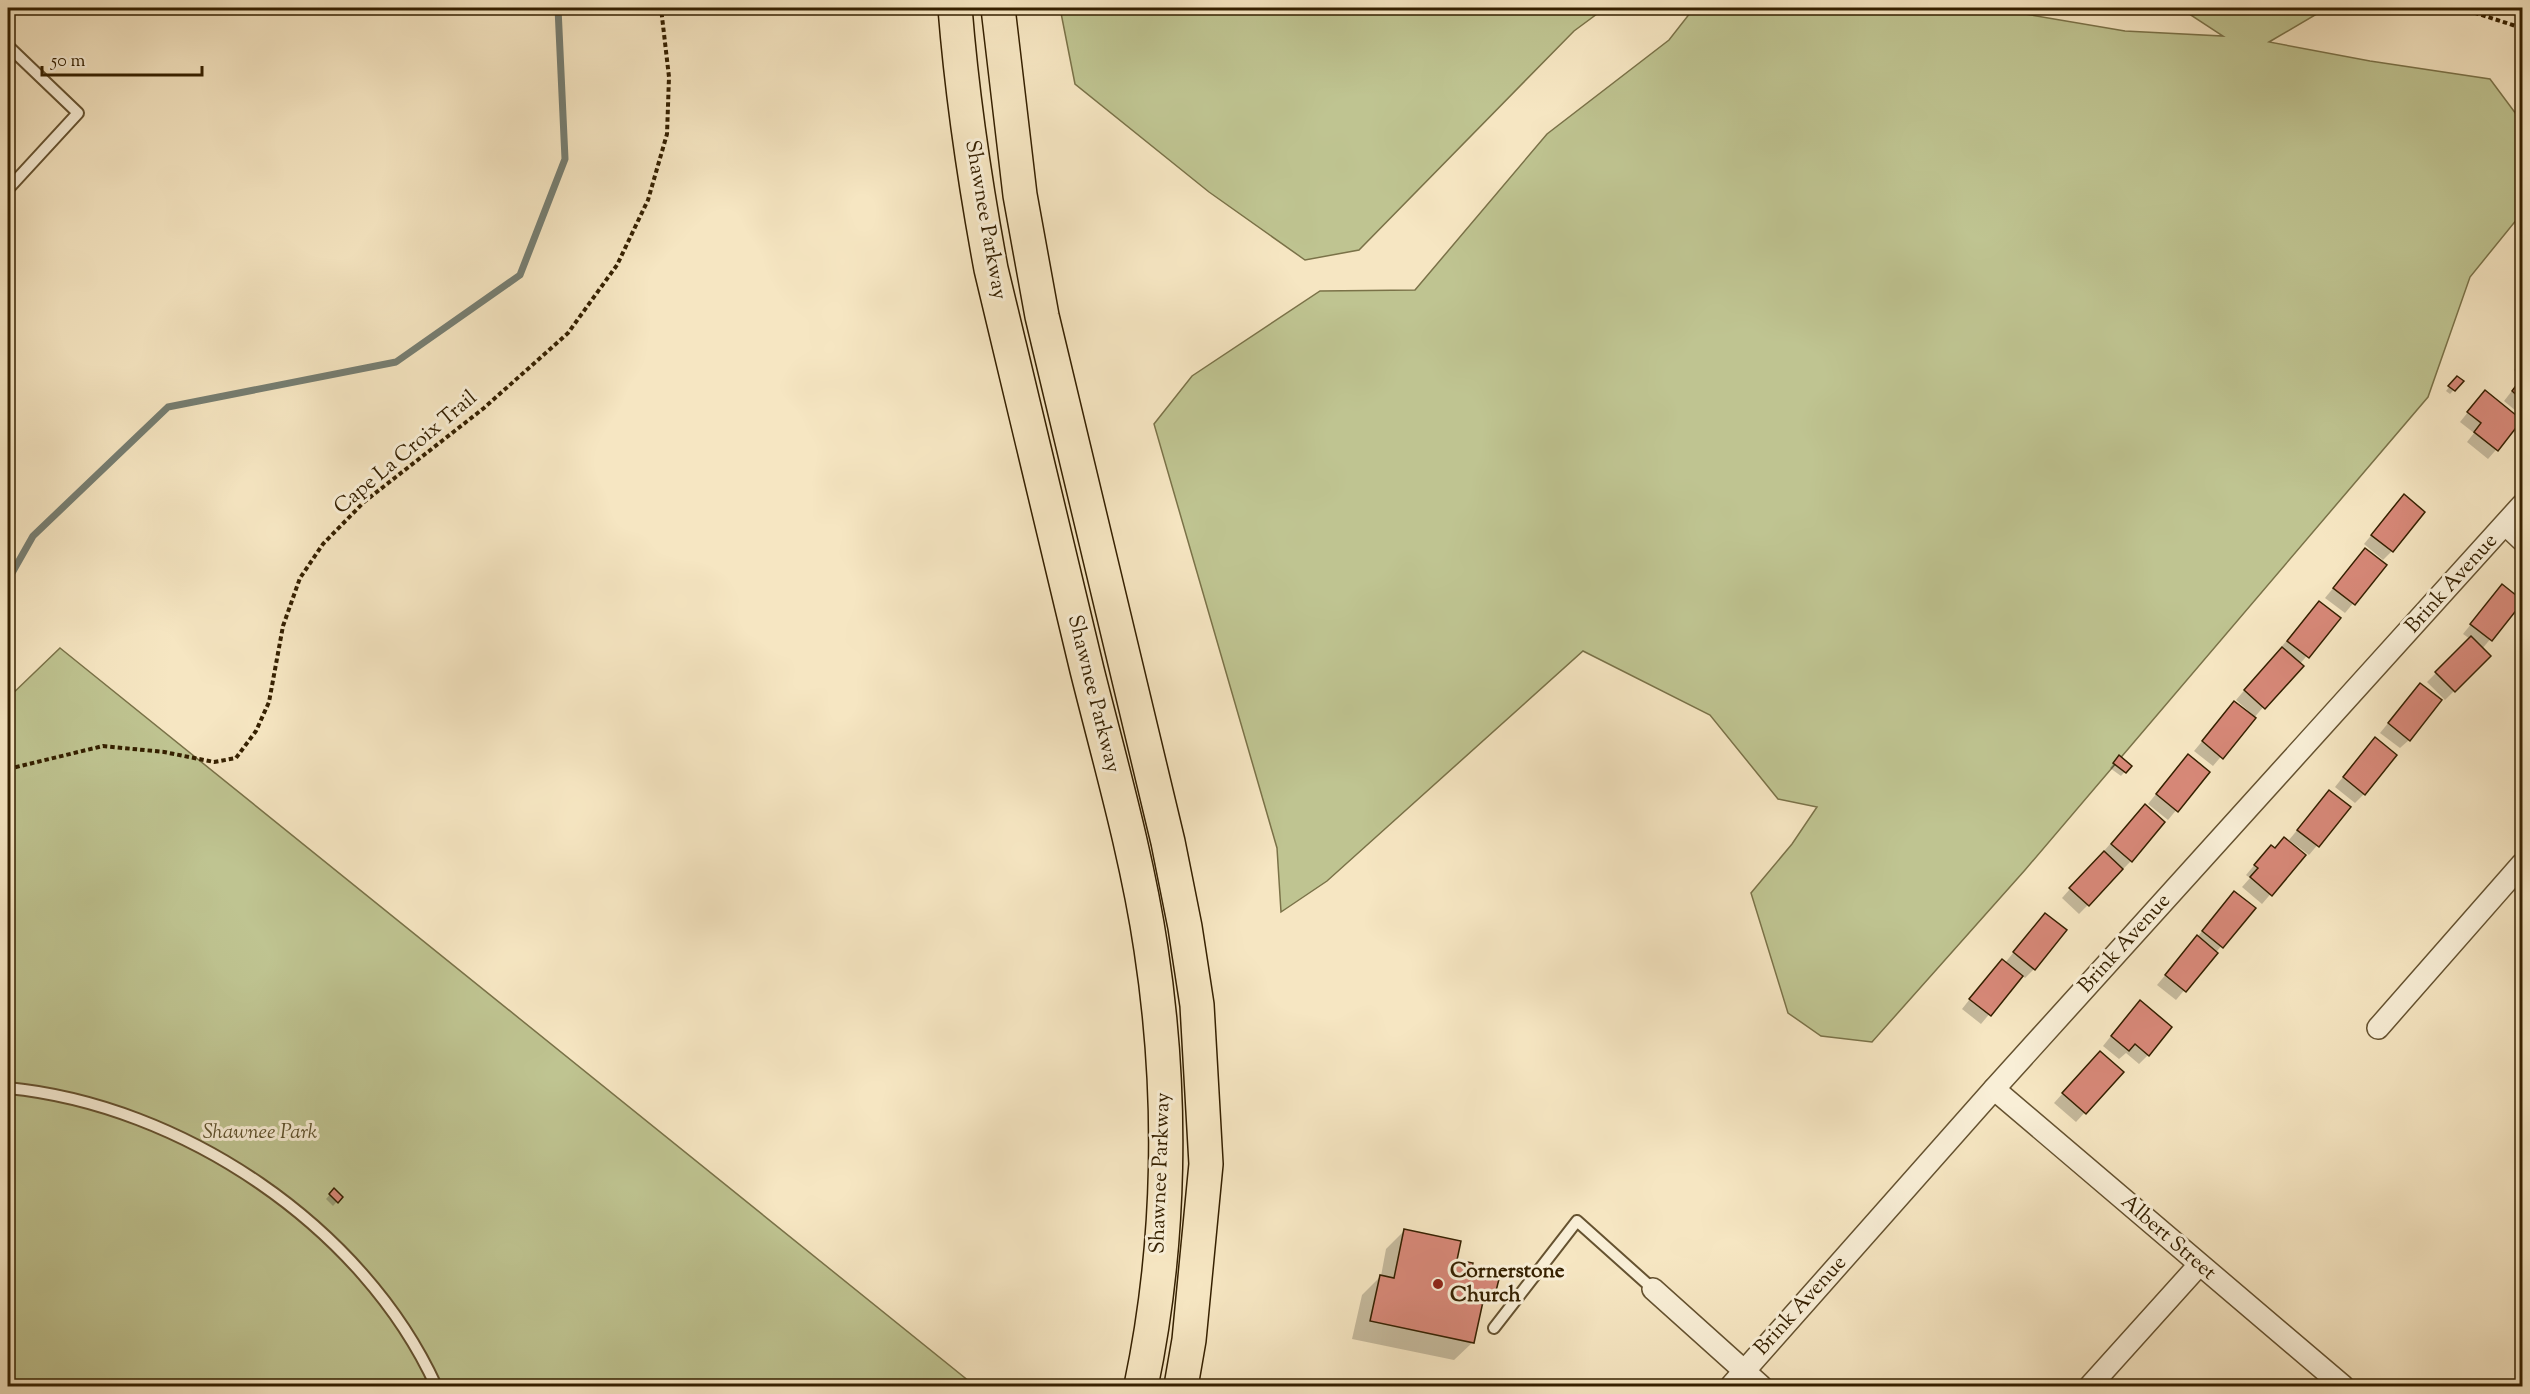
<svg xmlns="http://www.w3.org/2000/svg" width="2530" height="1394" font-family="'Sorts Mill Goudy',serif">
  <style>
    .green { fill: #bfc491; stroke: #7a7248; stroke-width: 1.5 }
    .shadow { fill: #0003 }
    .lines { fill: none; stroke-linecap: round; stroke-linejoin: round }
    .stream { stroke: #767e72; stroke-width: 7 }
    .building { fill: #d78878; stroke: #352000; stroke-width: 1.5 }
    .lane-casing { stroke: #655230; stroke-width: 14 }
    .street-casing { stroke: #655230; stroke-width: 24 }
    .highway-casing { stroke: #352000; stroke-width: 36 }
    .path { stroke: #352000; stroke-width: 4; stroke-dasharray: 4.5 3; stroke-linecap: butt }
    .lane { stroke: #f9efd7; stroke-width: 10 }
    .street { stroke: #f9efd7; stroke-width: 21 }
    .highway { stroke: #f6e6c2; stroke-width: 33 }
    .poi-dot { fill: #8f2418; stroke: #f9efd7; stroke-width: 2 }
    .labels { text-anchor: middle; dominant-baseline: central; stroke-width: 6; stroke-linejoin: round; paint-order: stroke }
    .street-label { font-size: 21px; fill: #352000; stroke: #f9efd7 }
    .park-label { font-size: 21px; font-style: italic; fill: #5e512c; stroke: #f9efd7 }
    .poi-label { font-size: 21px; font-weight: bold; fill: #352000; stroke: #f9efd7; text-anchor: start }
  </style>
  <rect width="100%" height="100%" fill="#f6e6c2"/>
  <filter id="stains"><feTurbulence type="fractalNoise" baseFrequency=".00333" numOctaves="4"/><feColorMatrix values="0 0 0 0 .2 0 0 0 0 .09 0 0 0 0 .02 0 0 0 .5 -.17"/></filter>
  <radialGradient id="worn" r=".72"><stop offset=".6" stop-color="#630" stop-opacity="0"/><stop offset="1" stop-color="#630" stop-opacity=".3"/></radialGradient>
  <g class="green">
    <path d="M 1060,8 L 1605,8 L 1574,31 L 1359,250 L 1305,260 L 1209,192 L 1075,84 Z"/>
    <path d="M 1694,8 L 1989,8 L 2125,31 L 2223,36 L 2180,8 L 2327,8 L 2269,42 L 2370,61 L 2490,79 L 2522,122 L 2522,213 L 2470,277 L 2428,397 L 2025,870 L 1872,1042 L 1821,1036 L 1788,1013 L 1751,893 L 1792,844 L 1817,807 L 1778,799 L 1710,715 L 1583,651 L 1327,881 L 1281,912 L 1277,848 L 1154,424 L 1192,376 L 1320,291 L 1415,290 L 1547,134 L 1669,40 Z"/>
    <path d="M 60,648 L 975,1386 L 8,1386 L 8,698 Z"/>
  </g>
  <g class="shadow">
    <path d="M 2522,358 L 2522,377 L 2514,370 Z"/>
    <path d="M 2522,378 L 2522,416 L 2504,401 Z"/>
    <path d="M 2462,381 L 2450,394 L 2446,391 L 2453,382 Z"/>
    <path d="M 2477,401 L 2521,421 L 2488,459 L 2467,442 L 2474,433 L 2460,422 Z"/>
    <path d="M 2404,496 L 2392,551 L 2383,560 L 2364,544 Z"/>
    <path d="M 2357,559 L 2385,565 L 2345,613 L 2325,598 Z"/>
    <path d="M 2502,586 L 2522,601 L 2482,649 L 2489,656 L 2445,700 L 2427,682 L 2470,639 L 2463,634 Z"/>
    <path d="M 2311,612 L 2339,618 L 2213,766 L 2194,751 L 2234,703 L 2251,717 L 2253,715 L 2236,700 Z"/>
    <path d="M 2412,694 L 2409,740 L 2400,748 L 2380,733 Z"/>
    <path d="M 2366,748 L 2364,794 L 2355,803 L 2335,787 Z"/>
    <path d="M 2115,761 L 2130,766 L 2121,776 L 2110,768 Z"/>
    <path d="M 2179,765 L 2208,772 L 2168,820 L 2148,804 Z"/>
    <path d="M 2321,801 L 2349,807 L 2309,855 L 2289,840 Z"/>
    <path d="M 2136,815 L 2131,861 L 2079,914 L 2062,898 Z"/>
    <path d="M 2304,855 L 2262,904 L 2242,887 L 2250,878 L 2246,875 L 2262,856 Z"/>
    <path d="M 2234,893 L 2253,908 L 2176,1000 L 2157,985 Z"/>
    <path d="M 2037,923 L 2034,969 L 2025,978 L 2022,975 L 1981,1024 L 1962,1009 L 1993,970 L 2002,961 L 2005,963 Z"/>
    <path d="M 2131,1011 L 2148,1055 L 2139,1064 L 2126,1053 L 2119,1059 L 2103,1046 Z"/>
    <path d="M 2091,1062 L 2122,1072 L 2076,1122 L 2054,1103 Z"/>
    <path d="M 334,1190 L 341,1197 L 333,1206 L 326,1199 Z"/>
    <path d="M 1405,1230 L 1455,1261 L 1494,1294 L 1480,1308 L 1473,1342 L 1454,1360 L 1352,1339 L 1362,1295 L 1381,1276 L 1386,1249 Z"/>
  </g>
  <g class="lines">
    <path class="stream" d="M 8,580 L 33,536 L 168,407 L 396,362 L 520,275 L 565,159 L 558,8"/>
  </g>
  <g class="building">
    <path d="M 2457,376 L 2464,381 L 2455,391 L 2448,386 Z"/>
    <path d="M 2522,378 L 2522,400 L 2512,391 Z"/>
    <path d="M 2485,390 L 2522,420 L 2498,451 L 2474,432 L 2481,423 L 2467,412 Z"/>
    <path d="M 2404,494 L 2425,512 L 2393,552 L 2371,535 Z"/>
    <path d="M 2365,548 L 2387,565 L 2355,605 L 2333,588 Z"/>
    <path d="M 2502,584 L 2522,600 L 2522,603 L 2492,641 L 2470,624 Z"/>
    <path d="M 2319,601 L 2341,618 L 2309,658 L 2287,641 Z"/>
    <path d="M 2471,636 L 2491,656 L 2455,692 L 2435,672 Z"/>
    <path d="M 2282,647 L 2304,666 L 2265,709 L 2244,690 Z"/>
    <path d="M 2420,683 L 2442,700 L 2410,741 L 2388,723 Z"/>
    <path d="M 2234,701 L 2256,718 L 2223,759 L 2202,741 Z"/>
    <path d="M 2375,737 L 2397,755 L 2365,795 L 2343,777 Z"/>
    <path d="M 2188,754 L 2210,772 L 2178,812 L 2156,794 Z"/>
    <path d="M 2119,755 L 2132,766 L 2126,773 L 2113,763 Z"/>
    <path d="M 2329,790 L 2351,807 L 2319,847 L 2297,830 Z"/>
    <path d="M 2145,804 L 2165,822 L 2132,862 L 2111,844 Z"/>
    <path d="M 2284,837 L 2306,855 L 2272,896 L 2250,877 L 2258,868 L 2254,865 L 2271,845 L 2275,848 Z"/>
    <path d="M 2104,851 L 2123,869 L 2089,906 L 2069,888 Z"/>
    <path d="M 2234,891 L 2256,908 L 2223,948 L 2202,931 Z"/>
    <path d="M 2045,913 L 2067,930 L 2035,970 L 2013,952 Z"/>
    <path d="M 2197,935 L 2218,953 L 2186,992 L 2165,975 Z"/>
    <path d="M 2002,959 L 2023,976 L 1991,1016 L 1969,999 Z"/>
    <path d="M 2140,1000 L 2172,1027 L 2149,1056 L 2135,1044 L 2129,1051 L 2111,1036 Z"/>
    <path d="M 2100,1051 L 2124,1072 L 2086,1114 L 2062,1093 Z"/>
    <path d="M 334,1188 L 343,1197 L 338,1203 L 329,1194 Z"/>
    <path d="M 1404,1229 L 1461,1241 L 1457,1260 L 1473,1263 L 1471,1273 L 1499,1279 L 1495,1295 L 1468,1289 L 1467,1294 L 1484,1297 L 1474,1343 L 1370,1321 L 1380,1275 L 1394,1278 Z"/>
  </g>
  <g class="lines">
    <defs>
      <g id="lane">
        <path d="M 8,46 L 78,113 L 8,189"/>
        <path d="M 8,1088 C 182,1105 363,1226 436,1386"/>
        <path d="M 1494,1328 L 1577,1221 L 1653,1289"/>
      </g>
      <g id="street">
        <path d="M 2506,525 L 2522,540"/>
        <path d="M 2378,1028 L 2522,864"/>
        <path d="M 1994,1089 L 2343,1386"/>
        <path d="M 1653,1289 L 1761,1386"/>
        <path d="M 1731,1386 L 1994,1089 L 2522,505"/>
        <path d="M 2090,1386 L 2199,1265"/>
      </g>
      <g id="highway">
        <path d="M 955,8 C 962,95 975,183 991,269 C 1023,403 1055,536 1087,670 C 1110,762 1137,855 1151,949 C 1173,1093 1171,1243 1141,1386"/>
        <path d="M 998,8 L 1020,195 L 1042,316 L 1168,842 L 1185,927 L 1197,1005 L 1206,1164 L 1189,1340 L 1181,1386"/>
      </g>
    </defs>
    <use href="#lane" class="lane-casing"/>
    <use href="#street" class="street-casing"/>
    <use href="#highway" class="highway-casing"/>
    <g class="path">
      <path d="M 2460,8 L 2522,28"/>
      <path d="M 8,769 L 103,746 L 164,752 L 214,762 L 236,758 L 256,731 L 269,702 L 283,626 L 300,578 L 323,544 L 364,502 L 484,408 L 568,333 L 617,265 L 648,200 L 667,134 L 669,77 L 661,8"/>
    </g>
    <use href="#lane" class="lane"/>
    <use href="#street" class="street"/>
    <use href="#highway" class="highway"/>
  </g>
  <circle class="poi-dot" cx="1438" cy="1284" r="6"/>
  <g class="labels">
    <g class="street-label">
      <text transform="translate(985 220) rotate(80)">Shawnee Parkway</text>
      <text transform="translate(406 453) rotate(-40)">Cape La Croix Trail</text>
      <text transform="translate(2452 584) rotate(-48)">Brink Avenue</text>
      <text transform="translate(1093 694) rotate(76)">Shawnee Parkway</text>
      <text transform="translate(2125 944) rotate(-48)">Brink Avenue</text>
      <text transform="translate(1161 1173) rotate(-88)">Shawnee Parkway</text>
      <text transform="translate(2168 1238) rotate(41)">Albert Street</text>
      <text transform="translate(1801 1306) rotate(-48)">Brink Avenue</text>
    </g>
    <g class="park-label">
      <text x="260" y="1133">Shawnee Park</text>
    </g>
    <g class="poi-label">
      <text x="1450" y="1272">Cornerstone<tspan x="1450" dy="24">Church</tspan></text>
    </g>
  </g>
  <rect width="2530" height="1394" fill="none" stroke="#f6e6c2" stroke-width="30"/>
  <rect x="9" y="9" width="2512" height="1376" fill="none" stroke="#352000" stroke-width="3"/>
  <rect x="15" y="15" width="2500" height="1364" fill="none" stroke="#352000" stroke-width="1.5"/>
  <path d="M42 66v9h160v-9" fill="none" stroke="#352000" stroke-width="3"/>
  <text x="51" y="66" font-size="18" fill="#352000" stroke="#f9efd7" stroke-width="4.5" paint-order="stroke">50 m</text>
  <rect width="100%" height="100%" filter="url(#stains)"/>
  <rect width="100%" height="100%" fill="url(#worn)"/>
</svg>
